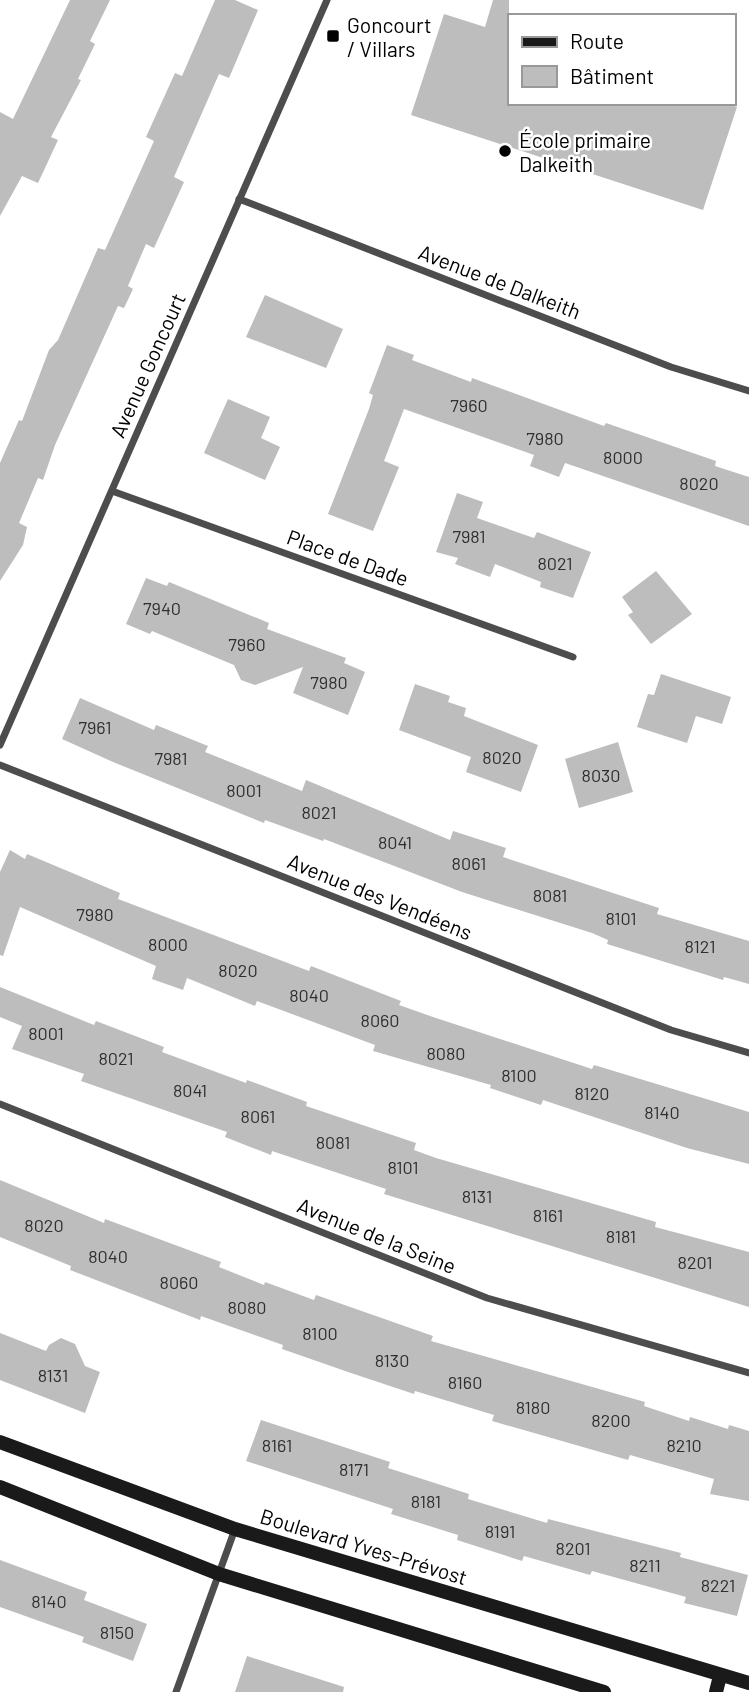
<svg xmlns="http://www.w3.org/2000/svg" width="749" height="1692" font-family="Barlow,sans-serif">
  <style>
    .building { fill: #bdbdbd }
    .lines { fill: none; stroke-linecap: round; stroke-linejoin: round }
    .street { stroke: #4d4d4d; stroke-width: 7 }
    .secondary { stroke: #1a1a1a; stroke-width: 14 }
    .poi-dot { fill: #000; stroke: #fff; stroke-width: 2.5 }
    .labels { text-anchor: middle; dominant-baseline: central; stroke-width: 5; stroke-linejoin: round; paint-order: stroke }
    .number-label { font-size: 18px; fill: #2f2f2f }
    .poi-label { font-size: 21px; fill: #000; stroke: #fff; text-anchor: start }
    .street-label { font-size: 21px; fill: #000; stroke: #fff }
  </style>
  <rect width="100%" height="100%" fill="#fff"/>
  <g class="building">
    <path d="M 70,0 L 110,0 L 90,41 L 95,44 L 78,79 L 81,80 L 51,137 L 58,140 L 38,183 L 22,176 L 0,216 L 0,112 L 13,119 Z"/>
    <path d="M 215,0 L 235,0 L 258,10 L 229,78 L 219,74 L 174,177 L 184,182 L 154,248 L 146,244 L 128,286 L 133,289 L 124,308 L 118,306 L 55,445 L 43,480 L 38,478 L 19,523 L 27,527 L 23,545 L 0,581 L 0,463 L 19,420 L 22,421 L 49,350 L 58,340 L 98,248 L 105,250 L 154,141 L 146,137 L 175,73 L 182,76 Z"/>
    <path d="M 493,0 L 509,0 L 509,103 L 724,103 L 737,107 L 703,210 L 411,115 L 444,14 L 485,27 Z"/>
    <path d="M 265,295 L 343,329 L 326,368 L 246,337 Z"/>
    <path d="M 387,345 L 414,355 L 412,360 L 471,382 L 472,378 L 604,426 L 606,423 L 716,461 L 715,466 L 749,477 L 749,526 L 565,463 L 559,477 L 530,466 L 534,455 L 404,409 L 384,461 L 399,467 L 373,531 L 328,514 L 369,409 L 373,395 L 369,393 Z"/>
    <path d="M 228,399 L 270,417 L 261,438 L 280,447 L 265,480 L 204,453 Z"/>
    <path d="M 457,493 L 483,502 L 477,518 L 534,538 L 537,532 L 591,552 L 573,598 L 540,587 L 541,582 L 495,564 L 490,577 L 455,564 L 458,558 L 436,552 Z"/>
    <path d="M 656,571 L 692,614 L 651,644 L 628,615 L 633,612 L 622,597 Z"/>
    <path d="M 146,578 L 167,586 L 169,582 L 269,623 L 267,629 L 346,658 L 344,663 L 365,672 L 348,715 L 293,693 L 303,667 L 255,685 L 241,680 L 234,665 L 152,631 L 150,634 L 126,624 Z"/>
    <path d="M 661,674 L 731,697 L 722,724 L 696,716 L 687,743 L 637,727 L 648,694 L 654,695 Z"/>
    <path d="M 415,684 L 450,696 L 448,702 L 466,708 L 464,716 L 538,745 L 521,792 L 466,772 L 471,757 L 399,730 Z"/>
    <path d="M 80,698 L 154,730 L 156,725 L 208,746 L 205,752 L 302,791 L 306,780 L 450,840 L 453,831 L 506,848 L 503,857 L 659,908 L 657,914 L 749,941 L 749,984 L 724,977 L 723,980 L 607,944 L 608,940 L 592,933 L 462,892 L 324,839 L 323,841 L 265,820 L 264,823 L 113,762 L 62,739 Z"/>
    <path d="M 618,742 L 633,792 L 579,808 L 565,759 Z"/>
    <path d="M 10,850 L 25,859 L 27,854 L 120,893 L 118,899 L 309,971 L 311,966 L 401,1001 L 399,1005 L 433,1017 L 592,1069 L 594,1065 L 749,1112 L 749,1164 L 687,1148 L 543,1100 L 541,1105 L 490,1088 L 491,1085 L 373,1051 L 375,1045 L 257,1001 L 255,1006 L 187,978 L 183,990 L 152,979 L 156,966 L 20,907 L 3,956 L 0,955 L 0,872 Z"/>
    <path d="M 0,987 L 94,1025 L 96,1021 L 164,1047 L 162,1052 L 246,1083 L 247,1080 L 307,1102 L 306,1106 L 416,1143 L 414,1150 L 436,1158 L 656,1222 L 655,1227 L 749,1252 L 749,1307 L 384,1194 L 386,1189 L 272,1151 L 271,1155 L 225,1137 L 227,1132 L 81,1081 L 84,1074 L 12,1049 L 22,1026 L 0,1017 Z"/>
    <path d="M 0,1180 L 104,1223 L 105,1219 L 221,1262 L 219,1267 L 264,1285 L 265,1282 L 314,1300 L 316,1295 L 433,1336 L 431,1341 L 645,1402 L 644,1406 L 689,1421 L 690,1417 L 728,1429 L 729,1425 L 749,1431 L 749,1501 L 710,1494 L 714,1479 L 630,1455 L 628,1460 L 492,1421 L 494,1415 L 415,1391 L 414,1394 L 351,1373 L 282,1349 L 283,1345 L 201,1316 L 200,1320 L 70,1270 L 71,1266 L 0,1237 Z"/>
    <path d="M 0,1333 L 46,1351 L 49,1345 L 61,1338 L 75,1344 L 85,1366 L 100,1372 L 85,1413 L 0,1380 Z"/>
    <path d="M 261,1420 L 390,1462 L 388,1468 L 469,1494 L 468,1499 L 547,1523 L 548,1519 L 681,1553 L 680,1557 L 748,1575 L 737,1616 L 684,1603 L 686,1597 L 592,1571 L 590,1575 L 524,1556 L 522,1561 L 457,1540 L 458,1535 L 391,1514 L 393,1509 L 246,1461 Z"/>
    <path d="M 0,1560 L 87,1592 L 84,1600 L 147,1624 L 133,1661 L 82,1642 L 84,1637 L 0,1607 Z"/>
    <path d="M 247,1656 L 344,1687 L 343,1692 L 235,1692 Z"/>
  </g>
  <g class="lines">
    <g class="street">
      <path d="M 239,199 L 671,367 L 749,391"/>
      <path d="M 112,491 L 573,657"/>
      <path d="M 0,745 L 327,0"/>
      <path d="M 0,765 L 671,1030 L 749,1053"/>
      <path d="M 0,1104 L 487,1298 L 749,1373"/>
      <path d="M 176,1692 L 235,1529"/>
    </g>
    <g class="secondary">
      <path d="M 0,1442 L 235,1529 L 749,1683"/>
      <path d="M 0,1487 L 219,1574 L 604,1692"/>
      <path d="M 716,1692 L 720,1676"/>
    </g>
  </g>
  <g class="poi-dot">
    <rect x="326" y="29" width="14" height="14" rx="3.5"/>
    <circle cx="505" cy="151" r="7"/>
  </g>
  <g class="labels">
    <g class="number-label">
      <text x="469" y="405">7960</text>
      <text x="545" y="438">7980</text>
      <text x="623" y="457">8000</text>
      <text x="699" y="483">8020</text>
      <text x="469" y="536">7981</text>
      <text x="555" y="563">8021</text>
      <text x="162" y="608">7940</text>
      <text x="247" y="644">7960</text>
      <text x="329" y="682">7980</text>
      <text x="95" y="727">7961</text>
      <text x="502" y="757">8020</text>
      <text x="171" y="758">7981</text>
      <text x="601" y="775">8030</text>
      <text x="244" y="790">8001</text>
      <text x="319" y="812">8021</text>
      <text x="395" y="842">8041</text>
      <text x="469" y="863">8061</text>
      <text x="550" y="895">8081</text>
      <text x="95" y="914">7980</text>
      <text x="621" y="918">8101</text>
      <text x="168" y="944">8000</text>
      <text x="700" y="946">8121</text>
      <text x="238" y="970">8020</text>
      <text x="309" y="995">8040</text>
      <text x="380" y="1020">8060</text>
      <text x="46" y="1033">8001</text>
      <text x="446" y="1053">8080</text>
      <text x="116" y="1058">8021</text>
      <text x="519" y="1075">8100</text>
      <text x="190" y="1090">8041</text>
      <text x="592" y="1093">8120</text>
      <text x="662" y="1112">8140</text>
      <text x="258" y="1116">8061</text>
      <text x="333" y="1142">8081</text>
      <text x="403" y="1167">8101</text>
      <text x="477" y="1196">8131</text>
      <text x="548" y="1215">8161</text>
      <text x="44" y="1225">8020</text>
      <text x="621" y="1236">8181</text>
      <text x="108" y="1256">8040</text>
      <text x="695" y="1262">8201</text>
      <text x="179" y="1282">8060</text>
      <text x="247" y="1307">8080</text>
      <text x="320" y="1333">8100</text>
      <text x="392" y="1360">8130</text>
      <text x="53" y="1375">8131</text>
      <text x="465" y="1382">8160</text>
      <text x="533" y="1407">8180</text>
      <text x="611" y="1420">8200</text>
      <text x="277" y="1445">8161</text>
      <text x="684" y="1445">8210</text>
      <text x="354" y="1469">8171</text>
      <text x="426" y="1501">8181</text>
      <text x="500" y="1531">8191</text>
      <text x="573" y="1548">8201</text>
      <text x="645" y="1565">8211</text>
      <text x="718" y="1585">8221</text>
      <text x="49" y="1601">8140</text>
      <text x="117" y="1632">8150</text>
    </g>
    <g class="poi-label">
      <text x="347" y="24">Goncourt<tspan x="347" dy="24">/ Villars</tspan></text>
      <text x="519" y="139">École primaire<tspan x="519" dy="24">Dalkeith</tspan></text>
    </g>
    <g class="street-label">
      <text transform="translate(500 281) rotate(21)">Avenue de Dalkeith</text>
      <text transform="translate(147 365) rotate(-66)">Avenue Goncourt</text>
      <text transform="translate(348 557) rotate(20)">Place de Dade</text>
      <text transform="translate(380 896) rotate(22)">Avenue des Vendéens</text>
      <text transform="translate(377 1235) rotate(22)">Avenue de la Seine</text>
      <text transform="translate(364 1546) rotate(17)">Boulevard Yves-Prévost</text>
    </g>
  </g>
  <rect x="508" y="14" width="228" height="91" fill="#ffffff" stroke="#999999" stroke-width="2"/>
  <rect x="522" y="37" width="35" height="10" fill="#1a1a1a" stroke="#999999" stroke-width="2"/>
  <text x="570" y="49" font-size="21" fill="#000000">Route</text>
  <rect x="522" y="66" width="35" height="21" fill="#bdbdbd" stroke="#999999" stroke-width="2"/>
  <text x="570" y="84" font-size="21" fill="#000000">Bâtiment</text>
</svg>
